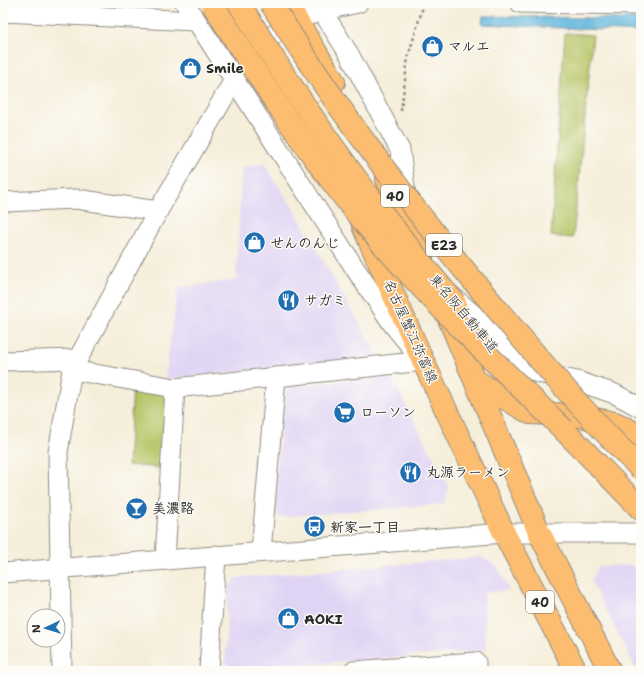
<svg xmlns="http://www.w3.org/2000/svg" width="644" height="674" font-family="'Shantell Sans','Klee One',sans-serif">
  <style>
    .built { fill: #e0d4f4 }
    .green { fill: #b7c567; stroke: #717849 }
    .water { fill: #5eb5db; stroke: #447083 }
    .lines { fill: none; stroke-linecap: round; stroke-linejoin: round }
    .minor-casing { stroke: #908c82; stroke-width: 21 }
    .major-casing { stroke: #908c82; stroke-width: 24 }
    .highway-casing { stroke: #908c82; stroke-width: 24 }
    .path { stroke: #908c82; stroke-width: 2.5; stroke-dasharray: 3 3; stroke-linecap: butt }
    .minor { stroke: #fff; stroke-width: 19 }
    .major { stroke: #fcbd6f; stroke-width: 22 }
    .highway { stroke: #fcbd6f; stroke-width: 22 }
    .highway-bridge-casing { stroke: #908c82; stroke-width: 24; stroke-linecap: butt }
    .highway-bridge { stroke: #fcbd6f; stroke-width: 22 }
    .labels { text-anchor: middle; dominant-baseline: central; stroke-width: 3; stroke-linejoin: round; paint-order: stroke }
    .shield { fill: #fdfcf7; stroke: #6a6a68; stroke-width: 1 }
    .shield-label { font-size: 13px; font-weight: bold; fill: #2b2b2b }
    .poi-label { font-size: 14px; font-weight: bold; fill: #2b2b2b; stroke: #fdfcf7; text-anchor: start }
    .street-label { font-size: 14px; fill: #2b2b2b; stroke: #fdfcf7 }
  </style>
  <rect width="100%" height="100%" fill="#fdfcf7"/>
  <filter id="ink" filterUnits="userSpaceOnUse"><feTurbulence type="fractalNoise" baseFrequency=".025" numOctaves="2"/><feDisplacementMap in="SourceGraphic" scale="8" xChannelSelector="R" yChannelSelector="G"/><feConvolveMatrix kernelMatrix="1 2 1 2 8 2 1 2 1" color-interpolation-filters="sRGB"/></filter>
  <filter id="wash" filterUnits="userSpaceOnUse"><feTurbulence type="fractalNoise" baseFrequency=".012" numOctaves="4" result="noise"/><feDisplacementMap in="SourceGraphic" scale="16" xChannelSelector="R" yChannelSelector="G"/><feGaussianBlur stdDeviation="0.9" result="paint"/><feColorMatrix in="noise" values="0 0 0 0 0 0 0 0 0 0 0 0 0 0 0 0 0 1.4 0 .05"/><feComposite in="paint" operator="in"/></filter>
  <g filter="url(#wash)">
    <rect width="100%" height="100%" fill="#f5eeda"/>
    <g class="built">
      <path d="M 264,164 L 293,208 L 379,358 L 165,379 L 178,288 L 236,280 L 242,167 Z"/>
      <path d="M 390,375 L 449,488 L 444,504 L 280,517 L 273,509 L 284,394 L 293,386 Z"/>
      <path d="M 481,557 L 498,567 L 509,590 L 484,593 L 486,650 L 232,671 L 225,662 L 228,588 L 236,578 Z"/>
      <path d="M 631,565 L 641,576 L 641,671 L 637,671 L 591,581 L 599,566 Z"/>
    </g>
    <g class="green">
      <path d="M 565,33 L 593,35 L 573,238 L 551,236 Z"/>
      <path d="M 133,387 L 160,393 L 167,400 L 162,468 L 128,465 Z"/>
    </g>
    <path class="water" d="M 483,16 L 641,19 L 641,32 L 482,24 Z"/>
  </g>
  <g filter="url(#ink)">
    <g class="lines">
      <defs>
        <g id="minor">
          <path d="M 185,3 L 356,270 L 394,326 L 413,349"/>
          <path d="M 317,3 L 349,54 L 400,150 L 407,203"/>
          <path d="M 520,3 L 641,5"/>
          <path d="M 3,12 L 196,21"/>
          <path d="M 3,202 L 76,199 L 158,211"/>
          <path d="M 446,291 L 474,315 L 520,364 L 538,373 L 577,381 L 615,394 L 641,408"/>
          <path d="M 3,361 L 77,359"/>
          <path d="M 72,370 L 175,388 L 423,361"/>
          <path d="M 261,552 L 276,377"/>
          <path d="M 165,560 L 175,388"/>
          <path d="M 3,573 L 504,533 L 641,533"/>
          <path d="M 62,671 L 58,452 L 72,370 L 158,211 L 252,49 L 296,20 L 321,11 L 358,3"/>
          <path d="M 209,671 L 216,555"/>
          <path d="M 353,671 L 476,662 L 476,671"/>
        </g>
        <g id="major">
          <path d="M 286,3 L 334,82"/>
          <path d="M 387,179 L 422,259"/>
          <path d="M 363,226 L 423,361 L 504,533 L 576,671"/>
          <path d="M 447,314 L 539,532 L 610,671"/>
        </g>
        <g id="highway">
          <path d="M 476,381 L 530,413 L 575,415 L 615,423 L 641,436"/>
          <path d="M 564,430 L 641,509"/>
        </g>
      </defs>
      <use href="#minor" class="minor-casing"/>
      <use href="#major" class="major-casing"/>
      <use href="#highway" class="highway-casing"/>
      <path class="path" d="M 401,111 L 408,57 L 424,3"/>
      <use href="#minor" class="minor"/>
      <use href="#major" class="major"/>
      <use href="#highway" class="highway"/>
      <defs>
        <g id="highway-bridge">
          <path d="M 212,3 C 259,78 307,153 363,221 C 425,296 495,362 564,430"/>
          <path d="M 239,3 C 303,109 374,209 455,303"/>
          <path d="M 271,3 C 333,104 404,198 480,289 C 531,350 584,413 641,469"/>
        </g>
      </defs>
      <use href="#highway-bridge" class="highway-bridge-casing"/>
      <use href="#highway-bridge" class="highway-bridge"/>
    </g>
  </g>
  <defs>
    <symbol id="shop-disc" viewBox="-11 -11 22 22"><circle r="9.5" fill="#1f6fb2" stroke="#fdfcf7"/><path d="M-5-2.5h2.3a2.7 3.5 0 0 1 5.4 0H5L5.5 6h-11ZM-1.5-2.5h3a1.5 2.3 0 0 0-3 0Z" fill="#fff"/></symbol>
    <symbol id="restaurant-disc" viewBox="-11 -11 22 22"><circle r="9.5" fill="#1f6fb2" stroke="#fdfcf7"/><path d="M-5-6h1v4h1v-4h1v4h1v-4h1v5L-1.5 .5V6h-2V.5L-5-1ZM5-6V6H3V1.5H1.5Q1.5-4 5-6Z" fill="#fff"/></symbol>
    <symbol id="supermarket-disc" viewBox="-11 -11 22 22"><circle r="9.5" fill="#1f6fb2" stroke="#fdfcf7"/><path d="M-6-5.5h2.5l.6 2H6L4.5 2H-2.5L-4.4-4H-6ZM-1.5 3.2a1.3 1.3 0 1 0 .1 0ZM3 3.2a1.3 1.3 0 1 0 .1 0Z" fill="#fff"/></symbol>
    <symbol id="bar-disc" viewBox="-11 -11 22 22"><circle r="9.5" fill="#1f6fb2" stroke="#fdfcf7"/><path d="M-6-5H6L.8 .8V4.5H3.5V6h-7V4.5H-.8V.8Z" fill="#fff"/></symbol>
    <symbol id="bus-disc" viewBox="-11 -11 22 22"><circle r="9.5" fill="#1f6fb2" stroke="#fdfcf7"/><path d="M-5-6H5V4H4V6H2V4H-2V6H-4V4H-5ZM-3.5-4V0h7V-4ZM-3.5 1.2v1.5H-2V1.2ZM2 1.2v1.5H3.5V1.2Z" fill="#fff"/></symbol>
  </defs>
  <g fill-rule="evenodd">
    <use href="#shop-disc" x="420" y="34" width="25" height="25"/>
    <use href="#shop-disc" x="178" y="56" width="25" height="25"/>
    <use href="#shop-disc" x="242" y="230" width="25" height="25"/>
    <use href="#restaurant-disc" x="276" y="288" width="25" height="25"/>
    <use href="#supermarket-disc" x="332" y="400" width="25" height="25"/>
    <use href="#restaurant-disc" x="398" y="460" width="25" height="25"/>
    <use href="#bar-disc" x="124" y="496" width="25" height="25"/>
    <use href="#bus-disc" x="302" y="514" width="25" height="25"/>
    <use href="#shop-disc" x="276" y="606" width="25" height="25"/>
  </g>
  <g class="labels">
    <g class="shield">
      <rect x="381" y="185" width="28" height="22" rx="3"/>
      <rect x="426" y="234" width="36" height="22" rx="3"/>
      <rect x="526" y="591" width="28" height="22" rx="3"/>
    </g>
    <g class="shield-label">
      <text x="395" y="196">40</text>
      <text x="444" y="245">E23</text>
      <text x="540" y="602">40</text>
    </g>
    <g class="poi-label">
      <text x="448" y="46">マルエ</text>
      <text x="206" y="68">Smile</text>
      <text x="270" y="243">せんのんじ</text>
      <text x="304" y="300">サガミ</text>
      <text x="360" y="412">ローソン</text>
      <text x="426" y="472">丸源ラーメン</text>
      <text x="152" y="508">美濃路</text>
      <text x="330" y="527">新家一丁目</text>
      <text x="304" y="619">AOKI</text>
    </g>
    <g class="street-label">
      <text transform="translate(464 313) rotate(50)">東名阪自動車道</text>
      <text transform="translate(411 331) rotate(66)">名古屋蟹江弥富線</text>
    </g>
  </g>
  <rect width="644" height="674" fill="none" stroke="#fdfcf7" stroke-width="16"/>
  <g transform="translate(46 628) rotate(266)"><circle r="19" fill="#fdfcf7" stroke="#a9a8a5"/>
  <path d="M0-3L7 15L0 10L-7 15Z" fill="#1f6fb2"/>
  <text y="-6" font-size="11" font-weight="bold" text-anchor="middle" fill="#2b2b2b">N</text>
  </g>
</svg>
